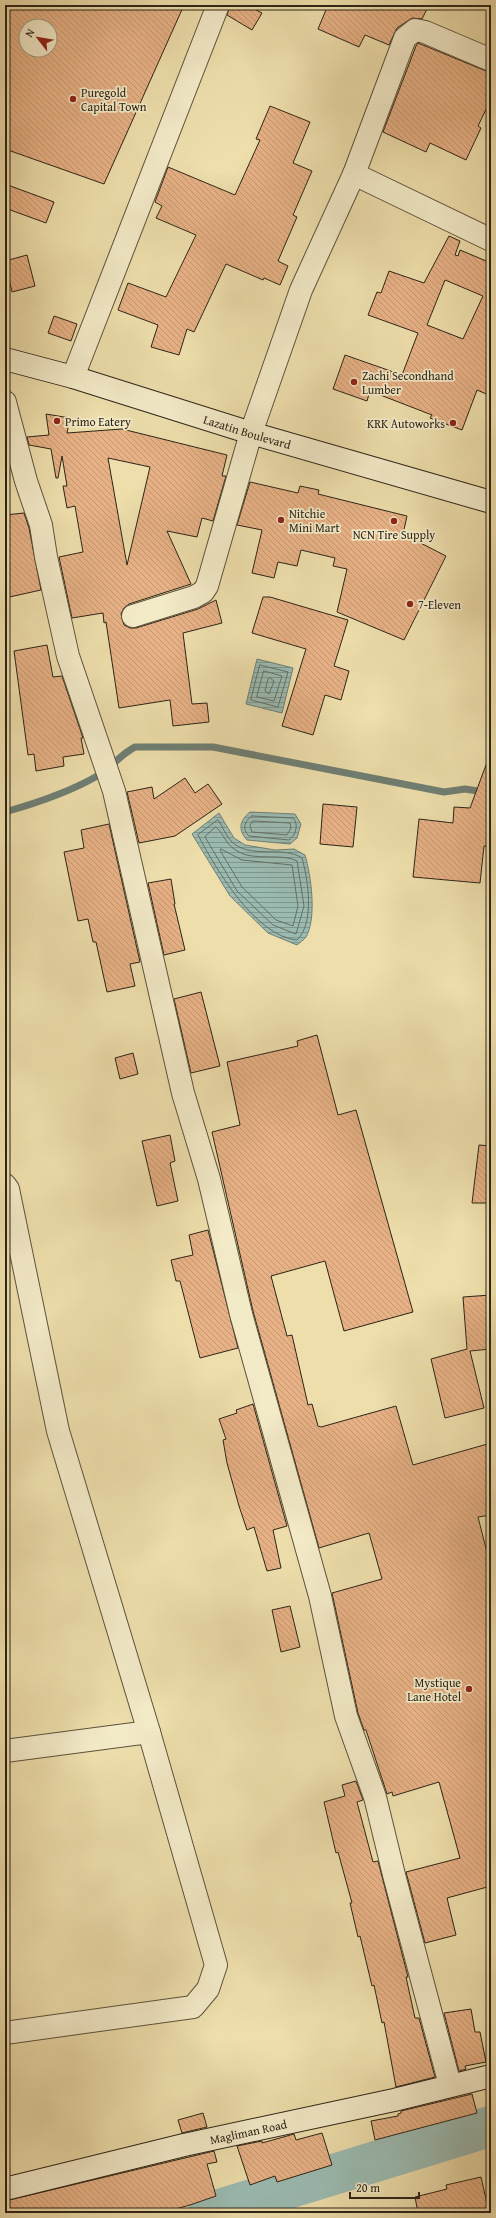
<svg xmlns="http://www.w3.org/2000/svg" width="496" height="2218" font-family="'Gentium Book Plus',serif">
  <style>
    .water { fill: url(#water-rules); stroke: #6f7f74 }
    .lines { fill: none; stroke-linecap: round; stroke-linejoin: round }
    .shore { stroke: #647064; stroke-width: 1 }
    .stream { stroke: #6f7f74; stroke-width: 7 }
    .river { stroke: #9bbbb2; stroke-width: 41 }
    .building { fill: url(#building-back-hatch); stroke: #2d2417; fill-rule: evenodd }
    .street-casing { stroke: #5d523c; stroke-width: 24 }
    .secondary-casing { stroke: #2d2417; stroke-width: 24 }
    .street { stroke: #f3eac8; stroke-width: 22 }
    .secondary { stroke: #f3eac8; stroke-width: 22 }
    .poi-dot { fill: #8f2418; stroke: #f3eac8; stroke-width: 1.5 }
    .labels { text-anchor: middle; dominant-baseline: central; stroke-width: 3.5; stroke-linejoin: round; paint-order: stroke }
    .poi-label { font-size: 12px; fill: #2d2417; stroke: #f3eac8; text-anchor: start }
    .street-label { font-size: 12px; fill: #2d2417; stroke: #f3eac8 }
  </style>
  <defs>
    <pattern id="water-rules" width="6" height="5" patternUnits="userSpaceOnUse"><rect width="6" height="5" fill="#9bbbb2"/><path d="M0 2.5h6" fill="none" stroke="#7f9890"/></pattern>
    <pattern id="building-back-hatch" width="6" height="6" patternUnits="userSpaceOnUse"><rect width="6" height="6" fill="#e6b185"/><path d="M-1 5l2 2M0 0l6 6M5-1l2 2" fill="none" stroke="#c69872"/></pattern>
  </defs>
  <rect width="100%" height="100%" fill="#eddeab"/>
  <filter id="stains"><feTurbulence type="fractalNoise" baseFrequency=".005" numOctaves="4"/><feColorMatrix values="0 0 0 0 .2 0 0 0 0 .09 0 0 0 0 .02 0 0 0 .5 -.17"/></filter>
  <radialGradient id="worn" r=".72"><stop offset=".6" stop-color="#630" stop-opacity="0"/><stop offset="1" stop-color="#630" stop-opacity=".3"/></radialGradient>
  <g class="water">
    <path d="M 257,659 L 293,668 L 282,713 L 246,704 Z"/>
    <path d="M 250,812 L 295,814 L 301,824 L 297,838 L 290,844 L 247,840 C 238,830 239,821 250,812 Z"/>
    <path d="M 219,813 L 234,838 L 245,845 L 275,850 L 294,849 L 305,855 C 311,875 317,918 306,937 C 304,940 299,943 297,945 L 268,933 L 230,896 L 192,834 Z"/>
  </g>
  <g class="lines">
    <g class="shore">
      <path d="M 260,665 L 288,672 L 278,707 L 251,700 Z"/>
      <path d="M 264,671 L 282,676 L 274,701 L 257,697 Z"/>
      <path d="M 270,678 L 274,681 L 269,694 L 265,691 L 268,679 Z"/>
      <path d="M 252,816 L 293,818 C 299,824 296,835 289,840 L 249,836 C 242,830 244,821 252,816 Z"/>
      <path d="M 218,820 C 223,826 225,835 231,841 C 249,860 283,845 302,858 C 308,879 315,923 297,940 C 255,936 216,869 198,835 Z"/>
      <path d="M 253,821 L 290,823 L 291,828 L 287,835 L 252,832 L 250,826 Z"/>
      <path d="M 216,827 C 226,836 224,844 239,852 C 254,861 284,853 297,861 L 304,906 L 296,934 L 273,925 L 237,891 L 205,837 Z"/>
      <path d="M 221,849 L 242,860 L 292,865 L 298,906 L 293,926 L 276,920 L 242,887 L 221,852 Z"/>
    </g>
    <path class="stream" d="M 5,812 C 37,803 70,792 99,775 C 113,766 121,754 135,747 L 213,747 L 444,792 L 465,789 L 491,793"/>
    <path class="river" d="M 208,2213 L 491,2126"/>
  </g>
  <g class="building">
    <path d="M 5,5 L 184,5 L 104,184 L 5,149 ZM 26,26 L 50,26 L 50,50 L 26,50 Z"/>
    <path d="M 230,5 L 247,5 L 262,13 L 252,30 L 227,15 Z"/>
    <path d="M 328,5 L 429,5 L 422,19 L 412,18 L 397,28 L 389,45 L 365,35 L 359,47 L 318,29 Z"/>
    <path d="M 418,43 L 491,73 L 491,99 L 478,126 L 481,128 L 466,160 L 430,143 L 426,152 L 383,132 L 416,46 Z"/>
    <path d="M 270,106 L 310,122 L 293,163 L 312,171 L 293,215 L 297,217 L 278,261 L 288,266 L 280,285 L 264,278 L 263,280 L 226,264 L 194,332 L 187,329 L 179,355 L 151,347 L 158,325 L 118,310 L 128,283 L 166,297 L 196,235 L 156,218 L 162,206 L 155,202 L 168,167 L 235,195 L 260,140 L 256,139 Z"/>
    <path d="M 5,184 L 54,202 L 46,223 L 5,208 Z"/>
    <path d="M 449,236 L 460,241 L 455,255 L 458,256 L 460,250 L 491,263 L 491,396 L 477,390 L 462,430 L 430,418 L 432,415 L 370,391 L 367,401 L 333,389 L 345,355 L 402,375 L 418,333 L 368,315 L 377,292 L 381,293 L 389,271 L 424,283 ZM 445,280 L 483,296 L 463,339 L 427,325 Z"/>
    <path d="M 27,255 L 35,286 L 12,292 L 5,261 Z"/>
    <path d="M 54,316 L 77,324 L 71,341 L 48,333 Z"/>
    <path d="M 46,414 L 70,418 L 67,433 L 122,429 L 227,455 L 222,476 L 226,476 L 213,521 L 202,518 L 197,537 L 167,531 L 191,584 L 129,604 L 124,608 L 121,614 L 124,625 L 130,628 L 136,628 L 198,609 L 216,600 L 222,623 L 183,633 L 192,704 L 207,703 L 209,722 L 173,726 L 170,700 L 119,708 L 106,622 L 104,623 L 103,613 L 72,618 L 59,557 L 83,552 L 75,506 L 67,508 L 63,486 L 67,486 L 62,456 L 58,478 L 56,478 L 51,449 L 29,445 L 27,437 L 49,435 ZM 108,458 L 150,467 L 127,565 Z"/>
    <path d="M 250,482 L 298,493 L 300,486 L 319,490 L 318,494 L 407,516 L 403,534 L 446,556 L 404,640 L 337,612 L 347,569 L 333,566 L 335,558 L 301,550 L 297,566 L 278,562 L 274,578 L 252,573 L 262,530 L 237,525 Z"/>
    <path d="M 24,513 L 29,528 L 41,590 L 5,598 L 5,515 Z"/>
    <path d="M 263,597 L 270,597 L 348,620 L 334,666 L 349,671 L 341,700 L 325,695 L 313,735 L 282,726 L 306,649 L 252,633 Z"/>
    <path d="M 47,645 L 53,677 L 62,676 L 83,738 L 81,738 L 84,754 L 63,757 L 64,766 L 36,771 L 34,754 L 28,755 L 14,651 Z"/>
    <path d="M 489,757 L 491,758 L 491,847 L 484,846 L 480,883 L 413,877 L 419,819 L 453,823 L 454,807 L 470,808 Z"/>
    <path d="M 185,778 L 195,793 L 208,784 L 222,804 L 175,836 L 139,843 L 127,792 L 152,787 L 154,799 Z"/>
    <path d="M 323,804 L 357,807 L 353,847 L 320,844 Z"/>
    <path d="M 109,824 L 140,962 L 130,964 L 135,986 L 107,992 L 96,942 L 93,942 L 88,919 L 78,921 L 64,852 L 84,848 L 81,830 Z"/>
    <path d="M 171,879 L 175,904 L 174,904 L 185,950 L 164,955 L 148,883 Z"/>
    <path d="M 201,992 L 220,1066 L 191,1073 L 174,999 Z"/>
    <path d="M 317,1035 L 338,1115 L 356,1110 L 413,1312 L 344,1331 L 325,1261 L 271,1276 L 287,1336 L 292,1335 L 308,1405 L 312,1404 L 318,1426 L 321,1427 L 396,1406 L 413,1465 L 491,1443 L 491,1515 L 478,1517 L 491,1568 L 491,1886 L 447,1898 L 456,1935 L 425,1943 L 406,1872 L 460,1858 L 439,1782 L 393,1796 L 392,1792 L 387,1794 L 366,1730 L 364,1730 L 358,1713 L 332,1593 L 382,1579 L 369,1533 L 319,1548 L 253,1311 L 212,1132 L 240,1125 L 227,1062 L 298,1046 L 297,1041 Z"/>
    <path d="M 133,1053 L 138,1074 L 120,1079 L 115,1058 Z"/>
    <path d="M 170,1135 L 175,1161 L 170,1163 L 178,1201 L 157,1206 L 142,1141 Z"/>
    <path d="M 479,1145 L 491,1146 L 491,1203 L 472,1203 Z"/>
    <path d="M 208,1230 L 238,1348 L 200,1358 L 180,1281 L 176,1281 L 171,1260 L 193,1255 L 189,1235 Z"/>
    <path d="M 491,1295 L 491,1349 L 470,1351 L 484,1408 L 445,1418 L 431,1359 L 467,1349 L 463,1297 Z"/>
    <path d="M 253,1404 L 287,1526 L 273,1530 L 281,1568 L 267,1571 L 254,1527 L 247,1530 L 239,1506 L 227,1463 L 223,1440 L 226,1439 L 219,1419 L 237,1413 L 236,1410 Z"/>
    <path d="M 290,1606 L 300,1647 L 281,1652 L 272,1610 Z"/>
    <path d="M 356,1781 L 363,1800 L 357,1802 L 373,1862 L 378,1861 L 408,1977 L 406,1977 L 415,2018 L 419,2018 L 435,2077 L 396,2087 L 384,2022 L 382,2023 L 374,1985 L 372,1986 L 360,1936 L 358,1937 L 350,1903 L 352,1903 L 338,1852 L 336,1853 L 324,1802 L 345,1796 L 342,1785 Z"/>
    <path d="M 471,2009 L 475,2032 L 480,2032 L 486,2062 L 465,2066 L 466,2069 L 459,2071 L 444,2013 Z"/>
    <path d="M 472,2094 L 477,2113 L 375,2140 L 371,2121 L 398,2116 L 398,2114 L 401,2113 L 401,2111 Z"/>
    <path d="M 203,2113 L 207,2127 L 182,2133 L 178,2120 Z"/>
    <path d="M 322,2133 L 332,2165 L 277,2182 L 275,2176 L 250,2185 L 237,2146 L 262,2141 L 262,2143 L 294,2134 L 296,2140 Z"/>
    <path d="M 214,2151 L 217,2162 L 207,2164 L 216,2196 L 190,2205 L 161,2213 L 5,2213 L 5,2201 Z"/>
    <path d="M 481,2177 L 488,2208 L 466,2213 L 418,2213 L 415,2197 L 447,2189 L 446,2185 Z"/>
  </g>
  <g class="lines">
    <defs>
      <g id="street">
        <path d="M 354,174 L 491,240"/>
        <path d="M 73,377 L 218,5"/>
        <path d="M 5,402 L 26,481 L 41,525 L 46,557 L 68,656 L 114,791 L 183,1093 L 209,1179 L 241,1314 L 320,1596 L 346,1716 L 375,1797 L 394,1875 L 450,2085"/>
        <path d="M 133,616 L 194,597 L 203,592 L 207,586 L 251,433 L 301,290 L 354,174 L 405,38 L 415,30 L 425,32 L 491,60"/>
        <path d="M 5,1185 L 8,1189 L 58,1431 L 149,1732 L 216,1965 L 208,1989 L 193,2007 L 5,2033"/>
        <path d="M 5,1751 L 149,1732"/>
      </g>
      <g id="secondary">
        <path id="s1" d="M 5,359 L 73,377 L 251,433 L 491,502"/>
        <path id="s2" d="M 5,2189 L 184,2145 L 394,2100 L 491,2076"/>
      </g>
    </defs>
    <use href="#street" class="street-casing"/>
    <use href="#secondary" class="secondary-casing"/>
    <use href="#street" class="street"/>
    <use href="#secondary" class="secondary"/>
  </g>
  <g class="poi-dot">
    <circle cx="73" cy="99" r="4"/>
    <circle cx="354" cy="382" r="4"/>
    <circle cx="57" cy="421" r="4"/>
    <circle cx="453" cy="423" r="4"/>
    <circle cx="281" cy="520" r="4"/>
    <circle cx="394" cy="521" r="4"/>
    <circle cx="410" cy="604" r="4"/>
    <circle cx="469" cy="1689" r="4"/>
  </g>
  <g class="labels">
    <g class="poi-label">
      <text x="81" y="92">Puregold<tspan x="81" dy="14">Capital Town</tspan></text>
      <text x="362" y="375">Zachi Secondhand<tspan x="362" dy="14">Lumber</tspan></text>
      <text x="65" y="421">Primo Eatery</text>
      <text x="445" y="423" text-anchor="end">KRK Autoworks</text>
      <text x="289" y="513">Nitchie<tspan x="289" dy="14">Mini Mart</tspan></text>
      <text x="394" y="534" text-anchor="middle">NCN Tire Supply</text>
      <text x="418" y="604">7-Eleven</text>
      <text x="461" y="1682" text-anchor="end">Mystique<tspan x="461" dy="14">Lane Hotel</tspan></text>
    </g>
    <g class="street-label">
      <text stroke="none"><textPath href="#s1" startOffset="253">Lazatin Boulevard</textPath></text>
      <text stroke="none"><textPath href="#s2" startOffset="250">Magliman Road</textPath></text>
    </g>
  </g>
  <rect width="496" height="2218" fill="none" stroke="#eddeab" stroke-width="20"/>
  <rect x="6" y="6" width="484" height="2206" fill="none" stroke="#2d2417" stroke-width="2"/>
  <rect x="10" y="10" width="476" height="2198" fill="none" stroke="#2d2417"/>
  <g transform="translate(38 38) rotate(301)"><circle r="19" fill="#f3eac8" stroke="#a49b81"/>
  <path d="M0-3L7 15L0 10L-7 15Z" fill="#8f2418"/>
  <text y="-6" font-size="11" font-weight="bold" text-anchor="middle" fill="#2d2417">N</text>
  </g>
  <path d="M350 2192v6h69v-6" fill="none" stroke="#2d2417" stroke-width="2"/>
  <text x="356" y="2192" font-size="12" fill="#2d2417" stroke="#f3eac8" stroke-width="3" paint-order="stroke">20 m</text>
  <rect width="100%" height="100%" filter="url(#stains)"/>
  <rect width="100%" height="100%" fill="url(#worn)"/>
</svg>
